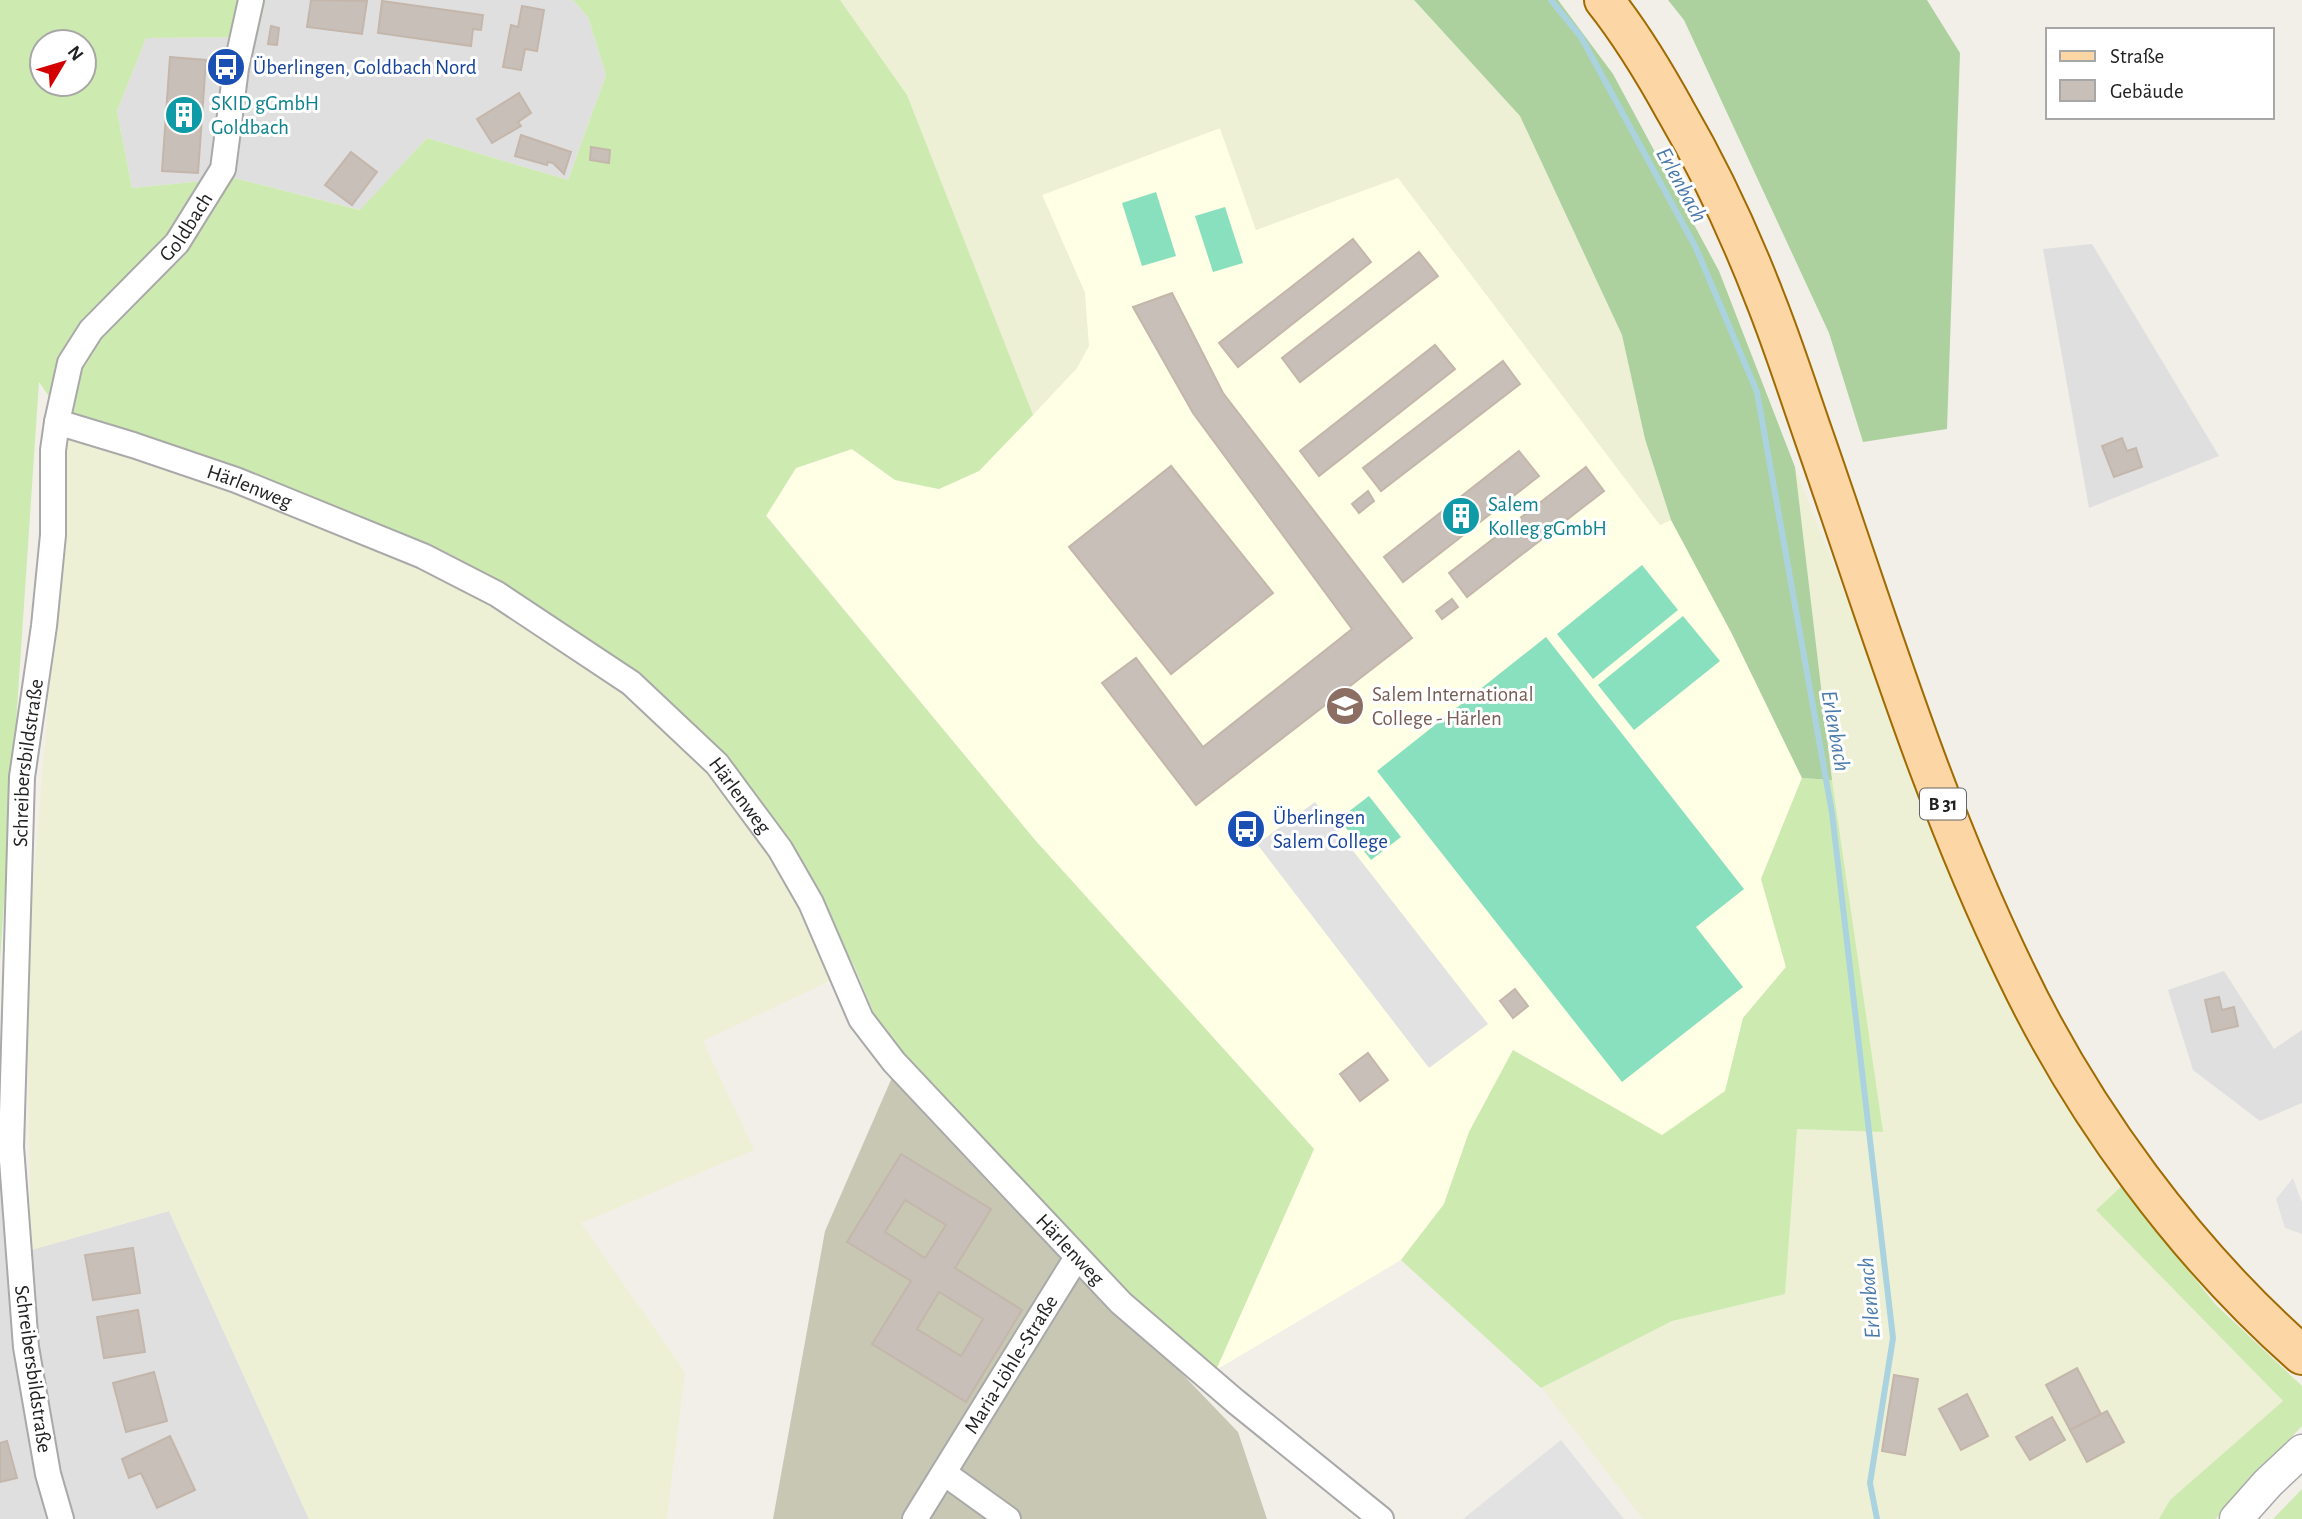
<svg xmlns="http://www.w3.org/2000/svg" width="2302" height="1519" font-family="'Alegreya Sans',sans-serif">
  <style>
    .residential { fill: #e0dfdf }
    .education { fill: #ffffe5 }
    .construction { fill: #c7c7b4 }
    .farmland { fill: #eef0d5 }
    .grass { fill: #cdebb0; fill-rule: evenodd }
    .forest { fill: #add19e }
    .pitch { fill: #88e0be }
    .parking { fill: #e2e2e2 }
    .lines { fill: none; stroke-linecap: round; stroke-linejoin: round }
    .stream { stroke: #aad3df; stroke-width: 6 }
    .building { fill: #c7bfb8; stroke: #c4b6ab; stroke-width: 2; fill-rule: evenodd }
    .minor-casing { stroke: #a9a9a9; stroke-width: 28 }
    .tertiary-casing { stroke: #a9a9a9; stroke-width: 35 }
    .primary-casing { stroke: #a06b00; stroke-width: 42 }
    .minor { stroke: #fff; stroke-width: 24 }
    .tertiary { stroke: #fff; stroke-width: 32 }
    .primary { stroke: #fcd6a4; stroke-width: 38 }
    .labels { text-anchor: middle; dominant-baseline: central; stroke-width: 6; stroke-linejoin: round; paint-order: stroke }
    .shield { fill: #fff; stroke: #646464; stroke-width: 2 }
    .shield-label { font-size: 19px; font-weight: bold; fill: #222 }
    .transit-label { font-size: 21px; fill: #164399; stroke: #fff; text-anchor: start }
    .culture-label { font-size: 21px; fill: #0d838f; stroke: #fff; text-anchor: start }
    .street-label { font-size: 21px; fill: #222; stroke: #fff }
    .education-label { font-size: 21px; fill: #785e54; stroke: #fff; text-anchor: start }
    .water-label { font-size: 23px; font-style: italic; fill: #4a7aab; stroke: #fff }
  </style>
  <rect width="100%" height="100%" fill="#f2efe9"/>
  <g class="residential">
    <path d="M 266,0 L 573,0 L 588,17 L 606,75 L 568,180 L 427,138 L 361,210 L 234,178 L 132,188 L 117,111 L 146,38 L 256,37 Z"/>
    <path d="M 2092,244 L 2219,456 L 2089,508 L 2043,249 Z"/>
    <path d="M 2224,971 L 2274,1049 L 2302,1030 L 2302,1103 L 2260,1121 L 2193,1070 L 2168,990 Z"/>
    <path d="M 5,1165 L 31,1250 L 169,1211 L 309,1519 L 0,1519 L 0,1166 Z"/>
  </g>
  <path class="education" d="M 1220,128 L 1256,230 L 1398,177 L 1660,525 L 1671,520 L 1732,634 L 1802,778 L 1761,878 L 1786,967 L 1743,1018 L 1726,1091 L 1662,1136 L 1513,1050 L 1469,1132 L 1444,1204 L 1401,1260 L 1216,1370 L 1314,1149 L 1035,840 L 766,515 L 796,468 L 852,449 L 895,480 L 939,489 L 979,471 L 1077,368 L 1085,293 L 1042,195 Z"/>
  <path class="construction" d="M 894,1073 L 1238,1432 L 1267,1519 L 773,1519 L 825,1231 Z"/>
  <g class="farmland">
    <path d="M 840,0 L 1414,0 L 1520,116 L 1622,335 L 1645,439 L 1671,520 L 1660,525 L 1398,178 L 1256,230 L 1220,128 L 1042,195 L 1085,293 L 1089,346 L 1077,368 L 1033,415 L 907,95 Z"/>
    <path d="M 63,436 L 268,502 L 440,571 L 621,688 L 717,779 L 778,856 L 832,980 L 703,1041 L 754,1150 L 581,1223 L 685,1372 L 667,1519 L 309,1519 L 169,1211 L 31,1250 L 26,970 L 52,658 Z"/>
    <path d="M 1795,467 L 1987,956 L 2037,1056 L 2122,1186 L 2097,1210 L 2283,1401 L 2170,1500 L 2159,1519 L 1643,1519 L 1542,1388 L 1672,1321 L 1785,1294 L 1796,1129 L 1882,1131 L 1832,780 Z"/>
  </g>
  <g class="grass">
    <path d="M 0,0 L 266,0 L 257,37 L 146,38 L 117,111 L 132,188 L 234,178 L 360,210 L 427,138 L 568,180 L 606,75 L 588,17 L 573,0 L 840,0 L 907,95 L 1033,415 L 979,471 L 939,489 L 895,480 L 852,449 L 796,468 L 766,516 L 1035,840 L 1314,1149 L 1216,1370 L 1115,1282 L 884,1037 L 854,966 L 786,838 L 729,761 L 648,681 L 619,660 L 476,571 L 314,497 L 61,414 L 39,382 L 0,962 ZM 42,42 L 84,42 L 84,84 L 42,84 Z"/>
    <path d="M 1802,778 L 1832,780 L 1883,1132 L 1797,1129 L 1785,1294 L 1672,1321 L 1541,1388 L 1401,1260 L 1444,1204 L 1469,1132 L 1513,1050 L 1662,1135 L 1725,1091 L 1743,1018 L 1786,967 L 1761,879 Z"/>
    <path d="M 2122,1186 L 2215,1304 L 2302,1386 L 2302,1426 L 2228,1502 L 2216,1519 L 2159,1519 L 2170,1500 L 2283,1401 L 2096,1210 Z"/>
    <path d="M 2302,1489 L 2302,1519 L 2273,1519 Z"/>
  </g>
  <g class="forest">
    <path d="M 1414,0 L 1558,0 L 1613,74 L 1719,271 L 1795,467 L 1832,780 L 1802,778 L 1732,634 L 1671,520 L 1645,439 L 1622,335 L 1520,116 Z"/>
    <path d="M 1668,0 L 1927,0 L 1960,53 L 1947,429 L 1863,442 L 1829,333 L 1684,20 Z"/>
  </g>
  <g class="pitch">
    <path d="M 1156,192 L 1176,256 L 1142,266 L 1122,203 Z"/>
    <path d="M 1225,207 L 1243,263 L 1213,272 L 1195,216 Z"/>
    <path d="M 1642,565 L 1678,610 L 1593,679 L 1557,634 Z"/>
    <path d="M 1683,616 L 1720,661 L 1634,730 L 1598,685 Z"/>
    <path d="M 1546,637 L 1744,889 L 1696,927 L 1743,987 L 1622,1082 L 1377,771 Z"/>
    <path d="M 1369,796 L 1401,837 L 1371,860 L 1339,819 Z"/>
  </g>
  <g class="parking">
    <path d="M 1315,802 L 1488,1024 L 1429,1068 L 1257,844 Z"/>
    <path d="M 2293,1178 L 2302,1203 L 2302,1234 L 2285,1228 L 2276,1199 Z"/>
    <path d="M 1561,1440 L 1624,1519 L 1463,1519 Z"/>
  </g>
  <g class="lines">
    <path class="stream" d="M 1551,0 L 1581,37 L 1696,248 L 1757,392 L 1832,813 L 1893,1338 L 1870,1483 L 1877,1519"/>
  </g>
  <g class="building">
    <path d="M 311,0 L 367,1 L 362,34 L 307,27 Z"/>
    <path d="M 382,1 L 483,15 L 481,30 L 473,29 L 471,46 L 378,33 Z"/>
    <path d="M 522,6 L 544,10 L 537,51 L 525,49 L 521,70 L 503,67 L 511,25 L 518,27 Z"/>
    <path d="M 271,26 L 279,28 L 277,45 L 268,44 Z"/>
    <path d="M 170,57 L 206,60 L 198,173 L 162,171 Z"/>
    <path d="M 519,93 L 531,113 L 518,122 L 521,126 L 492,143 L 477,119 Z"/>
    <path d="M 521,135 L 571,152 L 564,174 L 553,163 L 548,162 L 547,165 L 515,156 Z"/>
    <path d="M 591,147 L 610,150 L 609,163 L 590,160 Z"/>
    <path d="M 351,152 L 377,172 L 352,205 L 325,185 Z"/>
    <path d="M 1353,239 L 1371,262 L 1238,367 L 1219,343 Z"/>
    <path d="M 1419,252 L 1438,276 L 1300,382 L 1282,358 Z"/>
    <path d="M 1172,293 L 1223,393 L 1412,638 L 1196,805 L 1102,683 L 1136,658 L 1203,747 L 1352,629 L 1193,413 L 1133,307 Z"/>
    <path d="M 1435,345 L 1455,369 L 1319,476 L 1300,451 Z"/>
    <path d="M 1503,361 L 1520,384 L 1381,491 L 1363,468 Z"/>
    <path d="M 2122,438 L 2127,451 L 2136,448 L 2142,467 L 2114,477 L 2102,446 Z"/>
    <path d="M 1519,451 L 1539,476 L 1403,582 L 1384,557 Z"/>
    <path d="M 1171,466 L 1273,593 L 1171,674 L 1069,547 Z"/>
    <path d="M 1586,467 L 1604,491 L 1467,597 L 1449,573 Z"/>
    <path d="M 1368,491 L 1374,501 L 1359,513 L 1352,504 Z"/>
    <path d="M 1452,599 L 1458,607 L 1442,619 L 1436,611 Z"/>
    <path d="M 1515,989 L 1528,1006 L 1513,1018 L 1500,1001 Z"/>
    <path d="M 2219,997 L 2222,1010 L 2234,1007 L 2238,1026 L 2212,1032 L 2205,1000 Z"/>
    <path d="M 1368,1053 L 1388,1080 L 1360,1101 L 1340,1074 Z"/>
    <path d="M 901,1154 L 991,1209 L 955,1268 L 1022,1310 L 966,1402 L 872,1344 L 911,1281 L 847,1242 ZM 905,1200 L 946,1225 L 925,1258 L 885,1232 ZM 939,1292 L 983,1319 L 961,1356 L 917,1329 Z"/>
    <path d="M 133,1248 L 140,1293 L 93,1300 L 85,1255 Z"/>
    <path d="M 138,1310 L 145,1352 L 104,1358 L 97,1317 Z"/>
    <path d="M 2077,1368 L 2101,1414 L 2070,1430 L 2046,1385 Z"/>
    <path d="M 154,1372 L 167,1421 L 126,1432 L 113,1383 Z"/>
    <path d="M 1894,1375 L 1918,1379 L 1905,1455 L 1882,1451 Z"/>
    <path d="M 1967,1394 L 1988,1436 L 1961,1450 L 1939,1409 Z"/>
    <path d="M 2107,1411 L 2124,1442 L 2087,1462 L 2070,1430 Z"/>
    <path d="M 2052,1417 L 2065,1440 L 2030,1460 L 2016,1437 Z"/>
    <path d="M 170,1436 L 195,1490 L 157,1508 L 141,1473 L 129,1478 L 122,1459 Z"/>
    <path d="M 7,1441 L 17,1478 L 0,1482 L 0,1443 Z"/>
  </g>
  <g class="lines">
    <defs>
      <g id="minor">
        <path id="s1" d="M 57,422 L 133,445 L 236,480 L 423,556 L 497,594 L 631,683 L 717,764 L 780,849 L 811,903 L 861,1019 L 894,1062 L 1121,1303 L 1235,1401 L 1381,1519"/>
        <path d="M 944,1473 L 1008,1519"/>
        <path id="s2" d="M 61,1519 L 48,1474 L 26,1347 L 11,1147 L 22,777 L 44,626 L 53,535 L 53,450 L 57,422 L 70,363 L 91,330 L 177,243 L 223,169 L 236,68 L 251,0"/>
        <path id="s3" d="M 915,1519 L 1077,1257"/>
      </g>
      <path id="tertiary" d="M 2236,1519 L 2268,1483 L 2302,1451"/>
      <path id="primary" d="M 1604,0 C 1631,34 1654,72 1675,110 C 1710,170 1740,234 1765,299 C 1783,344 1798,391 1814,437 C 1877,617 1932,801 2016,973 C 2083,1113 2185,1252 2302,1355"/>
    </defs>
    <use href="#minor" class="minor-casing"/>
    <use href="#tertiary" class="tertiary-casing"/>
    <use href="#primary" class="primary-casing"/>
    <use href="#minor" class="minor"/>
    <use href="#tertiary" class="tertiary"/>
    <use href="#primary" class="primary"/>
  </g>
  <defs>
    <symbol id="bus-disc" viewBox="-11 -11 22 22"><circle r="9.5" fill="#1a4fb4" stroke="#fff"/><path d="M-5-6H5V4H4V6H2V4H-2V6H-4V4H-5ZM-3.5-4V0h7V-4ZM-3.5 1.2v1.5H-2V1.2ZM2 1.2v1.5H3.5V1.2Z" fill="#fff"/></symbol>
    <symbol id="building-disc" viewBox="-11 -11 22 22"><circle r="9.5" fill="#0f9aa8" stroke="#fff"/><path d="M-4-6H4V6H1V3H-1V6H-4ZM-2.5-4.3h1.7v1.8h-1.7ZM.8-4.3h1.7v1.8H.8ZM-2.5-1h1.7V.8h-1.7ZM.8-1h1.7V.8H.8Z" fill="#fff"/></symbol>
    <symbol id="school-disc" viewBox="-11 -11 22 22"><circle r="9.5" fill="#8d6e63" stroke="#fff"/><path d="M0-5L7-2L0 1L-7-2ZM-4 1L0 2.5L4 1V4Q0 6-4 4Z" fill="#fff"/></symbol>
  </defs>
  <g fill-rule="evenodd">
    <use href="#bus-disc" x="204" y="45" width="44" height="44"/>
    <use href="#building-disc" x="162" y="93" width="44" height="44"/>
    <use href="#building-disc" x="1439" y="494" width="44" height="44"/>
    <use href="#school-disc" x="1323" y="684" width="44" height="44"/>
    <use href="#bus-disc" x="1224" y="807" width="44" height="44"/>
  </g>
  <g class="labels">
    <rect class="shield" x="1920" y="788.5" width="46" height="31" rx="5"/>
    <g class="shield-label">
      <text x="1943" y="804">B 31</text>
    </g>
    <g class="transit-label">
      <text x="253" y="67">Überlingen, Goldbach Nord</text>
      <text x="1273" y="817">Überlingen<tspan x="1273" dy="24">Salem College</tspan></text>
    </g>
    <g class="culture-label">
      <text x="211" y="103">SKID gGmbH<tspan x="211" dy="24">Goldbach</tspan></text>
      <text x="1488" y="504">Salem<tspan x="1488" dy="24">Kolleg gGmbH</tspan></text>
    </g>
    <g class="street-label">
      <text stroke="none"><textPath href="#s2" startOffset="1344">Goldbach</textPath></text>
      <text stroke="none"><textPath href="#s1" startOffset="203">Härlenweg</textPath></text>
      <text stroke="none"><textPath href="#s2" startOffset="761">Schreibersbildstraße</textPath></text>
      <text stroke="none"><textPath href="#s1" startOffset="791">Härlenweg</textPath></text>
      <text stroke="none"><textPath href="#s1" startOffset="1358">Härlenweg</textPath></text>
      <text stroke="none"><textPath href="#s3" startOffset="182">Maria-Löhle-Straße</textPath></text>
      <text transform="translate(33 1369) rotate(82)">Schreibersbildstraße</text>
    </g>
    <g class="education-label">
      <text x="1372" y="694">Salem International<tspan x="1372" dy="24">College - Härlen</tspan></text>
    </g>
    <g class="water-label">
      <text transform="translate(1681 185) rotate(61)">Erlenbach</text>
      <text transform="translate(1835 731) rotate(80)">Erlenbach</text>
      <text transform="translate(1870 1298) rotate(-95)">Erlenbach</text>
    </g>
  </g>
  <rect x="2046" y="28" width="228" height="91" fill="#ffffff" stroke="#a7a7a7" stroke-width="2"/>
  <rect x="2060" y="51" width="35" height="10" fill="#fcd6a4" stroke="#a7a7a7" stroke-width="2"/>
  <text x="2110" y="63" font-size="21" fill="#222222">Straße</text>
  <rect x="2060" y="80" width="35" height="21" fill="#c7bfb8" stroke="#a7a7a7" stroke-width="2"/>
  <text x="2110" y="98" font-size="21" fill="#222222">Gebäude</text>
  <g transform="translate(63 63) rotate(52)"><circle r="33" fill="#ffffff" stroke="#a7a7a7" stroke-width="2"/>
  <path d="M0-5L12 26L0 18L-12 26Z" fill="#d40000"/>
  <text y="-10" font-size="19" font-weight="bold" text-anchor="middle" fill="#222222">N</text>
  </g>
</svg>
